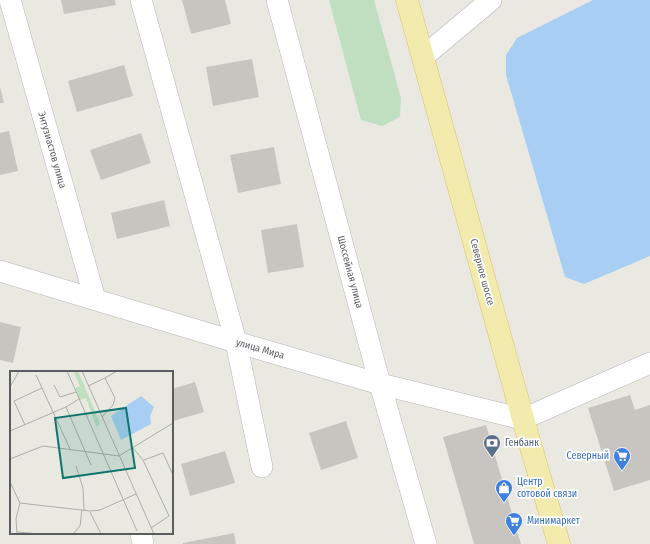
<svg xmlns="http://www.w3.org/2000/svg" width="650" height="544" font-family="'Fira Sans Condensed',sans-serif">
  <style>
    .green { fill: #c0dfc1 }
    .water { fill: #a8cff3 }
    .building { fill: #c8c5c0 }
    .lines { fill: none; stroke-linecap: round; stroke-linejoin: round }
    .minor-casing { stroke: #b3b6ba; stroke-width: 22 }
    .major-casing { stroke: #ddc167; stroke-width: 23 }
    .minor { stroke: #fff; stroke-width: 21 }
    .major { stroke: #f3ebad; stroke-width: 22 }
    .labels { text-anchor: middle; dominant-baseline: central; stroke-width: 3.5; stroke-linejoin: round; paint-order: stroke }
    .street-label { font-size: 10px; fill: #595c60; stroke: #fff }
    .service-label { font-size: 10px; fill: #4e5e75; stroke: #fff; text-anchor: start }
    .shop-label { font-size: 10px; fill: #366cbe; stroke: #fff; text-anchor: start }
    .inset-road { fill: none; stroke: #acada9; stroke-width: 1 }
    .view { fill: #0f766e; fill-opacity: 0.15; stroke: #0f766e; stroke-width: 2 }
    .inset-edge { fill: none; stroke: #595c60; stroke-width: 2 }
  </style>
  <rect width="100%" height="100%" fill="#eae9e1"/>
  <path class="green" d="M 329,0 L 374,0 L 401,98 L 400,117 L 382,126 L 361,120 Z"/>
  <path class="water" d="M 593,0 L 650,0 L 650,256 L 584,284 L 565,277 L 506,75 L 506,55 L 517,38 Z"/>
  <g class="building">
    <path d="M 61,0 L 115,0 L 116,5 L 64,14 Z"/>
    <path d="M 182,0 L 225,0 L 231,24 L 191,34 Z"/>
    <path d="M 252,59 L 259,97 L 213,106 L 206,67 Z"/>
    <path d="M 124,65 L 133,96 L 77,112 L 68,81 Z"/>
    <path d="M 0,87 L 4,103 L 0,103 Z"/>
    <path d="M 9,131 L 18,171 L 0,175 L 0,133 Z"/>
    <path d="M 141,133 L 151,163 L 101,180 L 90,150 Z"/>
    <path d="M 274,147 L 281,184 L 238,193 L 230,155 Z"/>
    <path d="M 164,200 L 170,226 L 117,239 L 111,213 Z"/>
    <path d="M 297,224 L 304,267 L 268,273 L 261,230 Z"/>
    <path d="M 0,322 L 21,327 L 13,363 L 0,360 Z"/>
    <path d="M 195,382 L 204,412 L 173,421 L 172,416 L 172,389 Z"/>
    <path d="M 630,395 L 635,410 L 650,405 L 650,480 L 614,491 L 588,408 Z"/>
    <path d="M 346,421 L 358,458 L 321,470 L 309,433 Z"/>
    <path d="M 486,425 L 521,544 L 474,544 L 443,437 Z"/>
    <path d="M 225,451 L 235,483 L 190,496 L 181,464 Z"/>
    <path d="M 234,533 L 236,544 L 183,544 L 183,543 Z"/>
  </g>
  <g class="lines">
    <defs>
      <g id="minor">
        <path d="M 10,0 L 95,299"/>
        <path d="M 141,0 L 236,342 L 262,467"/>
        <path d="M 277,0 L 380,384 L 426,544"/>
        <path d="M 423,57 L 491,0"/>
        <path d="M 0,271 L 236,342 L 380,384 L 523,419 L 650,363"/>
        <path d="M 141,533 L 143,544"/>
      </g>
      <path id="major" d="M 407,0 L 523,419 L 559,544"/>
    </defs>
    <use href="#minor" class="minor-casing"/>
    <use href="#major" class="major-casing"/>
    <use href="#minor" class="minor"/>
    <use href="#major" class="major"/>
  </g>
  <defs>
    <symbol id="bank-pin" viewBox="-11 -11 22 30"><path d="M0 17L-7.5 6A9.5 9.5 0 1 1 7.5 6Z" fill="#5c6f8a" stroke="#fff"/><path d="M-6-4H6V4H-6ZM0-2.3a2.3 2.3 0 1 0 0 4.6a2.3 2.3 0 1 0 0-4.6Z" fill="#fff"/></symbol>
    <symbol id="supermarket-pin" viewBox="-11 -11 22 30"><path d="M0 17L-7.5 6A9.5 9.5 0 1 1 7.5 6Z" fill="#3f7fe0" stroke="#fff"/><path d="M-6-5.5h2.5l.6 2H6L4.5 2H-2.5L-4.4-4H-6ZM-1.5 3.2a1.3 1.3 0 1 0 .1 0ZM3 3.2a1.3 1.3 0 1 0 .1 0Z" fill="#fff"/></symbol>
    <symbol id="shop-pin" viewBox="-11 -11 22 30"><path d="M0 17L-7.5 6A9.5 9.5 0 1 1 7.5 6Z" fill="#3f7fe0" stroke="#fff"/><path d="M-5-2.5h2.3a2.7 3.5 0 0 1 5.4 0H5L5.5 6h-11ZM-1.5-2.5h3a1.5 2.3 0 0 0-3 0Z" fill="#fff"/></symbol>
  </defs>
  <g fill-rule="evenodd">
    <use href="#bank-pin" x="482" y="433" width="20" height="27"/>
    <use href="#supermarket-pin" x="612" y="446" width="20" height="27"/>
    <use href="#shop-pin" x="494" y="478" width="20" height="27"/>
    <use href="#supermarket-pin" x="504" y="511" width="20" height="27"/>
  </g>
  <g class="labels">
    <g class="street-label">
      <text transform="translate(52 150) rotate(74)">Энтузиастов улица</text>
      <text transform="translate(350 272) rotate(75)">Шоссейная улица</text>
      <text transform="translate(482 272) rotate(75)">Северное шоссе</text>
      <text transform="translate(260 349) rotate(16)">улица Мира</text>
    </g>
    <g class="service-label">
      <text x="505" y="443">Генбанк</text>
    </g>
    <g class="shop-label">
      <text x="609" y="456" text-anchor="end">Северный</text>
      <text x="517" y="482">Центр<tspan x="517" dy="12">сотовой связи</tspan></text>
      <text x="527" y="521">Минимаркет</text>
    </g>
  </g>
  <g transform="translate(10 371)">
    <rect width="163" height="163" fill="#eae9e1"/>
    <path d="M 63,0 L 68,0 L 90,52 L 89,55 L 86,55 L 76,27 L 70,29 L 65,17 L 70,15 L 74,23 Z" fill="#c0dfc1"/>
    <path d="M 131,25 L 144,36 L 140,45 L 141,53 L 111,69 L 101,45 Z" fill="#a8cff3"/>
    <path class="inset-road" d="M 57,0 L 127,160M 72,0 L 144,163M 26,4 L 60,78M 95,7 L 107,0M 44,14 L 50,26 L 66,21M 78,15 L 95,7 L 105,27 L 103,34 L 92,46M 0,16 L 9,0M 56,36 L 81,94M 15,54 L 4,30 L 32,17M 0,60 L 56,36 L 69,28M 123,77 L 133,89 L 159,145 L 141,157M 0,88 L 33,75 L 109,85 L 163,52M 134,89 L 153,82 L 163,104M 66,95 L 73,117 L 74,139M 0,111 L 10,132 L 80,140 L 90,139 L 126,123M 80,141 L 91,163M 7,161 L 30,163M 7,163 L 6,148 L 10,132M 63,163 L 70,155 L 72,139"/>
    <path class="view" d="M 116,37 L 125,97 L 53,107 L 45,47 Z"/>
    <rect width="163" height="163" class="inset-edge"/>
  </g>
</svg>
